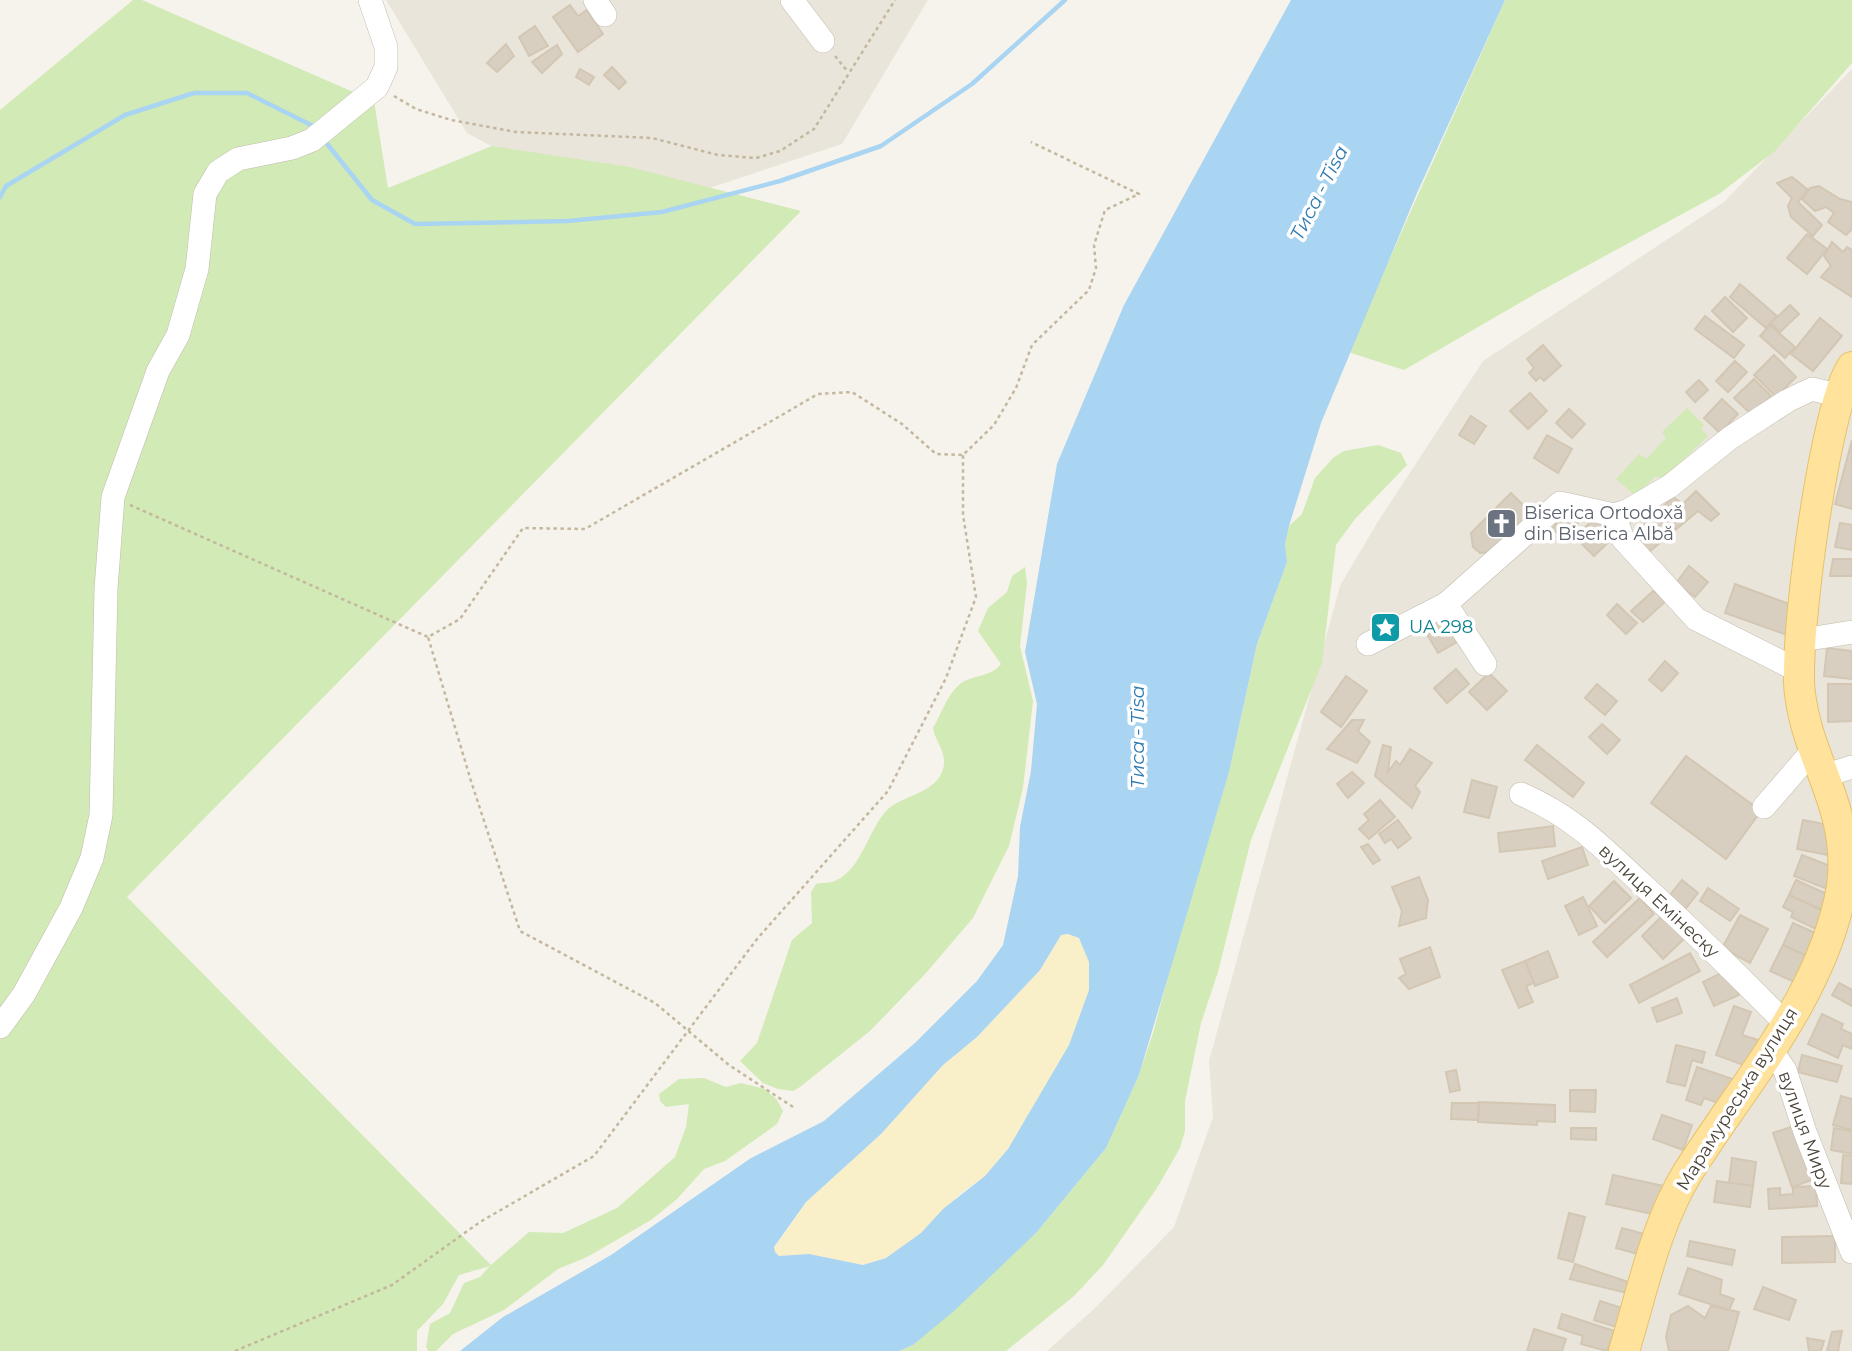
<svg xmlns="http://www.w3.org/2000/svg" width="1852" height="1351" font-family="Montserrat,sans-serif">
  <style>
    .residential { fill: #eae5da }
    .green { fill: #d2eab5 }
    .sand { fill: #f9efc9 }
    .water { fill: #a9d4f2; fill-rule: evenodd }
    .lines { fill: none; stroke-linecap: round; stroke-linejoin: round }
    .stream { stroke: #a9d4f2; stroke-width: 4.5 }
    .building { fill: #d8cfc1; stroke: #d3c7b4; stroke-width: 2 }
    .minor-casing { stroke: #c2bbae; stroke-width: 24 }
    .major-casing { stroke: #e6c16a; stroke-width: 32 }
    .path { stroke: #c4b79f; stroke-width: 2.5; stroke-dasharray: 3.5 3.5; stroke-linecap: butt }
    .minor { stroke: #fff; stroke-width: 23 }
    .major { stroke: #ffe39c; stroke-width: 30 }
    .labels { text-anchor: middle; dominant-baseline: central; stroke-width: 7; stroke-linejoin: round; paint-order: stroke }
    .worship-label { font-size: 18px; fill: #5b616d; stroke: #fff; text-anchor: start }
    .culture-label { font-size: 18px; fill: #0d838f; stroke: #fff; text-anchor: start }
    .street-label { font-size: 18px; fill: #4b4439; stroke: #fff }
    .water-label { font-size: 19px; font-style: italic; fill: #2e7ab2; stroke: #fff }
  </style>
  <rect width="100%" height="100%" fill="#f6f3ec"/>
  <g class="residential">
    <path d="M 386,0 L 928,0 L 842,144 L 622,217 L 467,133 Z"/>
    <path d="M 1852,69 L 1852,1351 L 1047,1351 L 1094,1309 L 1174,1227 L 1213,1117 L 1209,1061 L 1340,586 L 1377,523 L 1483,361 L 1724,202 Z"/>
  </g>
  <g class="green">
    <path d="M 133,0 L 142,0 L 374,101 L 388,188 L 492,146 L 630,167 L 801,211 L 127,897 L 491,1265 L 529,1232 L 563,1233 L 617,1208 L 675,1157 L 686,1127 L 689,1104 L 666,1107 L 660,1101 L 659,1094 L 679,1079 L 704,1078 L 726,1087 L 741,1083 L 765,1089 L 777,1100 L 783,1111 L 777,1124 L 725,1161 L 704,1169 L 677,1199 L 651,1220 L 587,1257 L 558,1269 L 504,1310 L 453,1334 L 436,1351 L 428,1351 L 426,1347 L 430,1324 L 450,1313 L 464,1283 L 480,1277 L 490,1266 L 459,1275 L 443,1304 L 417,1331 L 417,1351 L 0,1351 L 0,110 Z"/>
    <path d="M 1505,0 L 1852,0 L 1852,63 L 1775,151 L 1719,194 L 1535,294 L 1404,370 L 1348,352 Z"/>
    <path d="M 1687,408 L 1704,425 L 1701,429 L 1708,436 L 1663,479 L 1656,476 L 1636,496 L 1616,479 L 1639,454 L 1646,459 L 1666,438 L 1662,432 Z"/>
    <path d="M 1378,445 L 1401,453 L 1407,465 L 1355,519 L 1336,545 L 1322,663 L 1251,840 L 1218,972 L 1201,1023 L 1185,1101 L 1185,1131 L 1180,1148 L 1157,1188 L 1103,1265 L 1074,1296 L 1006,1351 L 899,1351 L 913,1345 L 1036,1233 L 1106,1148 L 1139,1075 L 1153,1033 L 1179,936 L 1229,772 L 1257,644 L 1287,562 L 1285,544 L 1289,526 L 1302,514 L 1315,478 L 1333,458 L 1344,451 Z"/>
    <path d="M 1025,567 L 1027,583 L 1020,646 L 1033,701 L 1023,788 L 1009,846 L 973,918 L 926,973 L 870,1031 L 800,1087 L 793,1091 L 778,1089 L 763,1083 L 740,1061 L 757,1043 L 792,940 L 812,923 L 811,892 L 816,884 C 823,882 830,884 837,880 C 862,868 868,830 887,810 C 902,795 936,794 943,769 C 948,753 935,742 933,728 C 942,713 946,696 960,684 C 973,674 990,678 1001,664 L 978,631 L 988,608 L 1007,592 L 1012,576 Z"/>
  </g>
  <path class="sand" d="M 1068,934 L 1079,938 L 1089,962 L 1089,990 L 1069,1045 L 1008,1149 L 985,1176 L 961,1193 L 921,1233 L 886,1258 L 863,1265 L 809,1254 L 779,1256 L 774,1252 L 774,1248 L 806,1202 L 881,1134 L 943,1065 L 977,1037 L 1040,970 L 1061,935 Z"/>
  <path class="water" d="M 1291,0 L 1505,0 L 1417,193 L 1321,423 L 1289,526 L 1285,544 L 1287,562 L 1257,644 L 1229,772 L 1139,1075 L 1106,1148 L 1036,1233 L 955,1310 L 913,1345 L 899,1351 L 460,1351 L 503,1317 L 611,1255 L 751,1158 L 824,1121 L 916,1042 L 977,981 L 1003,945 L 1018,876 L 1020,827 L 1031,771 L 1037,704 L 1025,652 L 1057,464 L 1124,305 ZM 1068,934 L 1079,938 L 1089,962 L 1089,990 L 1069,1045 L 1008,1149 L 985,1176 L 943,1209 L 921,1233 L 886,1258 L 863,1265 L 809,1254 L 779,1256 L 775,1252 L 774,1247 L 806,1202 L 881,1134 L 943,1065 L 977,1037 L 1040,970 L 1061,935 Z"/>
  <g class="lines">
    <g class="stream">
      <path d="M 324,140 L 372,200 L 415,224 L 568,221 L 662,212 L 780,181 L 881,146 L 972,84 L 1065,0"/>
      <path d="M 0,197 L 6,186 L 125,115 L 194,93 L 247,93 L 315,127"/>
    </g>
  </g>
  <g class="building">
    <path d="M 570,5 L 578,16 L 587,10 L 603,34 L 578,52 L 553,17 Z"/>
    <path d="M 535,26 L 548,46 L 529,56 L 519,37 Z"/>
    <path d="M 506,44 L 514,56 L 497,72 L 487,63 Z"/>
    <path d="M 557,45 L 562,54 L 542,73 L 532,62 Z"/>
    <path d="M 612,67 L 626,82 L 619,89 L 604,75 Z"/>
    <path d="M 580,69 L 594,77 L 589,85 L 576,77 Z"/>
    <path d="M 1792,177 L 1808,190 L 1798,202 L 1822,225 L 1813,236 L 1791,217 L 1788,206 L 1792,198 L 1777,183 Z"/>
    <path d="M 1819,186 L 1840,199 L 1852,202 L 1852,229 L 1846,235 L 1828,222 L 1834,213 L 1826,207 L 1815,211 L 1802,199 L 1810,188 Z"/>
    <path d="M 1807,234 L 1827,249 L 1807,274 L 1787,258 Z"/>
    <path d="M 1832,242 L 1843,252 L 1847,247 L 1852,250 L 1852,297 L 1821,277 L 1831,266 L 1824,256 Z"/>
    <path d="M 1740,284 L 1777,316 L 1766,328 L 1730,297 Z"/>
    <path d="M 1725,297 L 1747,318 L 1733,332 L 1712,311 Z"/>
    <path d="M 1790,305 L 1799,314 L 1780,332 L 1771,323 Z"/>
    <path d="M 1705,316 L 1744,345 L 1734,358 L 1695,329 Z"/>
    <path d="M 1820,318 L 1842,336 L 1813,371 L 1791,354 Z"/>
    <path d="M 1770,325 L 1795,347 L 1785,358 L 1760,336 Z"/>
    <path d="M 1543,345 L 1561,366 L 1544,381 L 1540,377 L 1536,381 L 1529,373 L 1534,368 L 1527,359 Z"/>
    <path d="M 1774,355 L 1796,377 L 1776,397 L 1754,375 Z"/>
    <path d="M 1735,361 L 1747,372 L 1728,392 L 1716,381 Z"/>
    <path d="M 1754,379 L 1771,396 L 1752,415 L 1734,398 Z"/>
    <path d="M 1699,380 L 1708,390 L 1695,402 L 1686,392 Z"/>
    <path d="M 1530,393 L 1547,411 L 1528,429 L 1510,411 Z"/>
    <path d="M 1722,399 L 1738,414 L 1720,433 L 1704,418 Z"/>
    <path d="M 1569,409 L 1585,424 L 1572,438 L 1556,423 Z"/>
    <path d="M 1471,416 L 1486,426 L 1474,444 L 1459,435 Z"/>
    <path d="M 1547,435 L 1572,449 L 1558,473 L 1534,458 Z"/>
    <path d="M 1852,440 L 1852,509 L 1835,504 Z"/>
    <path d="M 1696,491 L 1719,514 L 1711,521 L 1698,511 L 1649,552 L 1632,536 L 1673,497 L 1683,504 Z"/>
    <path d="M 1511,493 L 1532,514 L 1494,552 L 1480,553 L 1473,547 L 1471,533 Z"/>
    <path d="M 1568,509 L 1581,519 L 1565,539 L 1552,529 Z"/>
    <path d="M 1599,514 L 1618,533 L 1594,556 L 1575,537 Z"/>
    <path d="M 1840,523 L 1852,525 L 1852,550 L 1835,547 Z"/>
    <path d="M 1833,559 L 1852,559 L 1852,576 L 1830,576 Z"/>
    <path d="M 1689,566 L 1708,582 L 1695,597 L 1676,583 Z"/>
    <path d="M 1735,584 L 1800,608 L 1790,636 L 1725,613 Z"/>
    <path d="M 1653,591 L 1667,600 L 1643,622 L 1631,611 Z"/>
    <path d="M 1617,604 L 1637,623 L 1626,634 L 1607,615 Z"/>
    <path d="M 1444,615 L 1459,641 L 1438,653 L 1423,627 Z"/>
    <path d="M 1827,648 L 1852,651 L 1852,679 L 1824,676 Z"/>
    <path d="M 1665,661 L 1678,673 L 1662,691 L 1649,680 Z"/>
    <path d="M 1456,669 L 1469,684 L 1447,703 L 1434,688 Z"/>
    <path d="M 1489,673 L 1507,691 L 1487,710 L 1469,692 Z"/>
    <path d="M 1346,676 L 1367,691 L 1341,727 L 1321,712 Z"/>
    <path d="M 1597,684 L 1617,701 L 1605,715 L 1585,698 Z"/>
    <path d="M 1828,684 L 1852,684 L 1852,721 L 1828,722 Z"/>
    <path d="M 1352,720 L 1364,720 L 1358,731 L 1370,742 L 1357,763 L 1327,749 Z"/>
    <path d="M 1602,724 L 1620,740 L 1607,754 L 1589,737 Z"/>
    <path d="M 1383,745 L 1391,747 L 1388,772 L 1396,761 L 1400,765 L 1410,749 L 1432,763 L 1415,786 L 1420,792 L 1412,808 L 1375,776 Z"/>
    <path d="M 1537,745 L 1584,783 L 1573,797 L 1525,760 Z"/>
    <path d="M 1686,756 L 1761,811 L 1726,859 L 1651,803 Z"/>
    <path d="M 1352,772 L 1364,783 L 1348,798 L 1337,784 Z"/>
    <path d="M 1472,780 L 1497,787 L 1489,818 L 1464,812 Z"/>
    <path d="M 1380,800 L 1395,817 L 1369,839 L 1359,829 L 1369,820 L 1364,814 Z"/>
    <path d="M 1398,820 L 1411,838 L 1398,848 L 1391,839 L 1385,843 L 1379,834 Z"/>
    <path d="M 1803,820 L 1839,827 L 1833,856 L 1797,849 Z"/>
    <path d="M 1553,826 L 1555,846 L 1500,852 L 1498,833 Z"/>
    <path d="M 1368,844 L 1380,860 L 1373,864 L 1361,847 Z"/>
    <path d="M 1582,847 L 1588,865 L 1548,879 L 1542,861 Z"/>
    <path d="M 1802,855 L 1838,869 L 1830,890 L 1794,876 Z"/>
    <path d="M 1419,877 L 1428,900 L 1426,918 L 1399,926 L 1402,911 L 1392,887 Z"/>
    <path d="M 1682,880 L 1698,893 L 1682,913 L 1666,900 Z"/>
    <path d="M 1796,880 L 1829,895 L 1822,910 L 1789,895 Z"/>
    <path d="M 1614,881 L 1631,898 L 1605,923 L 1589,906 Z"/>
    <path d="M 1708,888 L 1739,909 L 1730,921 L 1700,901 Z"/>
    <path d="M 1789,895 L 1828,913 L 1820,931 L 1791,917 L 1793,912 L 1783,907 Z"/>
    <path d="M 1583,897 L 1597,926 L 1579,935 L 1565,906 Z"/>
    <path d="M 1640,898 L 1654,914 L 1607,957 L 1593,942 Z"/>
    <path d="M 1665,913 L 1687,936 L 1663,959 L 1642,936 Z"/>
    <path d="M 1740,915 L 1768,929 L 1750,963 L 1722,948 Z"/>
    <path d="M 1793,923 L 1822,936 L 1811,958 L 1783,945 Z"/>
    <path d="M 1783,945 L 1811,958 L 1799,984 L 1770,971 Z"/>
    <path d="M 1430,947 L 1440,977 L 1409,989 L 1399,978 L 1406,974 L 1400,959 Z"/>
    <path d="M 1548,951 L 1558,977 L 1535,986 L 1525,961 Z"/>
    <path d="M 1690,953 L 1700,971 L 1639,1003 L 1630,985 Z"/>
    <path d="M 1525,961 L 1534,983 L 1526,986 L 1533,1002 L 1519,1008 L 1502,970 Z"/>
    <path d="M 1727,970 L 1739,995 L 1714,1006 L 1703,982 Z"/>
    <path d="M 1839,983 L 1852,990 L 1852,1006 L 1832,995 Z"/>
    <path d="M 1677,998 L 1682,1013 L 1657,1022 L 1652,1008 Z"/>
    <path d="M 1734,1006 L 1751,1012 L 1742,1035 L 1758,1040 L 1749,1067 L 1716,1055 Z"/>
    <path d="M 1822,1014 L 1843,1024 L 1841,1029 L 1852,1034 L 1852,1049 L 1843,1045 L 1838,1058 L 1808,1044 Z"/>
    <path d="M 1676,1045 L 1705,1052 L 1702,1063 L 1692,1060 L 1685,1086 L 1667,1082 Z"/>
    <path d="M 1802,1055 L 1842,1066 L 1837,1082 L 1798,1072 Z"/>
    <path d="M 1697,1067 L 1735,1080 L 1727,1106 L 1704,1098 L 1701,1105 L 1686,1100 Z"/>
    <path d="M 1456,1070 L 1460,1090 L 1450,1092 L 1446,1072 Z"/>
    <path d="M 1570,1090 L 1596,1090 L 1595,1112 L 1570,1111 Z"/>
    <path d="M 1841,1096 L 1852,1099 L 1852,1130 L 1833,1125 Z"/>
    <path d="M 1479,1102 L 1555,1105 L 1555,1122 L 1537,1121 L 1537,1125 L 1478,1122 Z"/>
    <path d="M 1452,1103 L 1479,1103 L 1478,1120 L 1451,1119 Z"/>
    <path d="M 1662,1115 L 1692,1125 L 1683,1150 L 1653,1139 Z"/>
    <path d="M 1794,1126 L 1812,1180 L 1792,1187 L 1773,1133 Z"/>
    <path d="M 1571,1128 L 1596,1128 L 1596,1140 L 1571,1139 Z"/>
    <path d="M 1834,1128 L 1852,1131 L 1852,1154 L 1831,1150 Z"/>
    <path d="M 1843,1155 L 1852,1156 L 1852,1184 L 1841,1183 Z"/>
    <path d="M 1732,1158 L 1756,1162 L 1753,1186 L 1729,1183 Z"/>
    <path d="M 1613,1175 L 1664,1186 L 1657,1215 L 1606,1204 Z"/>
    <path d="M 1717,1181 L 1753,1186 L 1750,1207 L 1714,1202 Z"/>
    <path d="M 1816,1186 L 1817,1206 L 1769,1209 L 1768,1189 L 1780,1188 L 1780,1195 L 1793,1194 L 1793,1187 Z"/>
    <path d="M 1569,1213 L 1585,1217 L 1573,1262 L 1558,1258 Z"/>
    <path d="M 1622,1228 L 1651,1236 L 1645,1256 L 1616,1248 Z"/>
    <path d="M 1835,1236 L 1835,1262 L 1782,1263 L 1782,1237 Z"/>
    <path d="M 1690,1241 L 1735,1250 L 1732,1265 L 1687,1256 Z"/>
    <path d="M 1575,1264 L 1634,1284 L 1631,1294 L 1570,1279 Z"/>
    <path d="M 1688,1268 L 1722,1280 L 1720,1294 L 1734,1299 L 1729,1310 L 1679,1294 Z"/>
    <path d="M 1763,1287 L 1796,1300 L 1789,1320 L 1754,1309 Z"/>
    <path d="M 1600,1301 L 1625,1309 L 1620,1328 L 1594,1320 Z"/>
    <path d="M 1688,1306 L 1705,1318 L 1711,1306 L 1739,1312 L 1728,1351 L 1669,1351 L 1666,1337 L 1671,1315 Z"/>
    <path d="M 1562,1314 L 1614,1331 L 1607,1351 L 1581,1344 L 1583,1336 L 1558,1328 Z"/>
    <path d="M 1534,1329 L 1566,1339 L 1562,1351 L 1527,1351 Z"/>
    <path d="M 1842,1331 L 1838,1351 L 1827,1351 L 1832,1332 Z"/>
    <path d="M 1807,1338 L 1824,1341 L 1821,1351 L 1809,1351 Z"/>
  </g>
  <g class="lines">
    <defs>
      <g id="minor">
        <path d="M 595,0 L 605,15"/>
        <path d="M 792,0 L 823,41"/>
        <path d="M 1614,515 L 1623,539 L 1696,619 L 1799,671"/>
        <path d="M 1446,604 L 1485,664"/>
        <path d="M 1802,640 L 1852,632"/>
        <path d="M 1368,644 L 1446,604 L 1560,503 L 1614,515 L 1627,511 L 1670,486 L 1730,438 L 1787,401 L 1812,389 L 1841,396"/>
        <path d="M 1827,775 L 1852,767"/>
        <path d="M 1521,794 C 1574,817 1602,847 1644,886 C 1693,931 1740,977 1786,1024"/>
        <path d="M 1764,807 L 1815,748"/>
        <path d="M 0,1027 L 24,994 L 71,908 L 92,858 L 101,815 L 106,589 L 113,497 L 158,371 L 178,335 L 197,269 L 205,194 L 218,172 L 238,159 L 292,148 L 312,140 L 377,87 L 386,67 L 386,47 L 370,0"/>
        <path d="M 1771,1050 L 1785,1070 L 1805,1132 L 1852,1252"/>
      </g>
      <path id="major" d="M 1624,1351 C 1642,1293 1655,1225 1688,1172 C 1745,1082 1823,995 1842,887 C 1852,808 1809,765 1800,694 C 1793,644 1825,405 1852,367"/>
    </defs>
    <use href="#minor" class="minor-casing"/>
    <use href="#major" class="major-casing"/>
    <g class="path">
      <path d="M 835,56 L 848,72"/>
      <path d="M 394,96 L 416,109 L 451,120 L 516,132 L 652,138 L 718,155 L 756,158 L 780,151 L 814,129 L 895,0"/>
      <path d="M 130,505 L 428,637"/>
      <path d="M 793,1107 L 729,1065 L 655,1003 L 520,931 L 471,781 L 428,637 L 460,619 L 523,528 L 585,529 L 818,394 L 852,392 L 902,424 L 936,454 L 963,455 L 994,425 L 1016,388 L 1032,345 L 1089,290 L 1096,268 L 1094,245 L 1105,210 L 1139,194 L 1031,142"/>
      <path d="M 235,1351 L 392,1285 L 480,1222 L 594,1156 L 757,939 L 888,791 L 946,678 L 976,597 L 963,515 L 963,455"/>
    </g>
    <use href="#minor" class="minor"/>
    <use href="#major" class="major"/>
  </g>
  <defs>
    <symbol id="church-square" viewBox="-11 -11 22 22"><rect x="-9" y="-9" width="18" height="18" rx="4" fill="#6b7280" stroke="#fff"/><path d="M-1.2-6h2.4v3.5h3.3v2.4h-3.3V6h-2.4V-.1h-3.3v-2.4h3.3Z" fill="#fff"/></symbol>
    <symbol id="sight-square" viewBox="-11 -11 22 22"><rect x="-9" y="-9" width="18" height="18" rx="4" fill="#0f9aa8" stroke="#fff"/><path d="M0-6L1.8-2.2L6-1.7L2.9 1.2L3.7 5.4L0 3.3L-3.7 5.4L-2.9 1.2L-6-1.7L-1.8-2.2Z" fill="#fff"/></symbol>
  </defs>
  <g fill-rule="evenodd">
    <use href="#church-square" x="1484" y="506" width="35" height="35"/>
    <use href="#sight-square" x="1368" y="610" width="35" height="35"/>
  </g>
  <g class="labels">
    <g class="worship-label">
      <text x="1524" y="513">Biserica Ortodoxă<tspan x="1524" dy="21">din Biserica Albă</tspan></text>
    </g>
    <g class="culture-label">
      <text x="1409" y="627">UA 298</text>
    </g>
    <g class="street-label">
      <text transform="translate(1659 901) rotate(43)">вулиця Емінеску</text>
      <text transform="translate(1737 1099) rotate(-58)">Марамуреська вулиця</text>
      <text transform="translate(1805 1130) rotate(70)">вулиця Миру</text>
    </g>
    <g class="water-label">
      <text transform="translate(1319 193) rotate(-63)">Тиса - Tisa</text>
      <text transform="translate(1137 737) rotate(-90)">Тиса - Tisa</text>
    </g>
  </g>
</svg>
